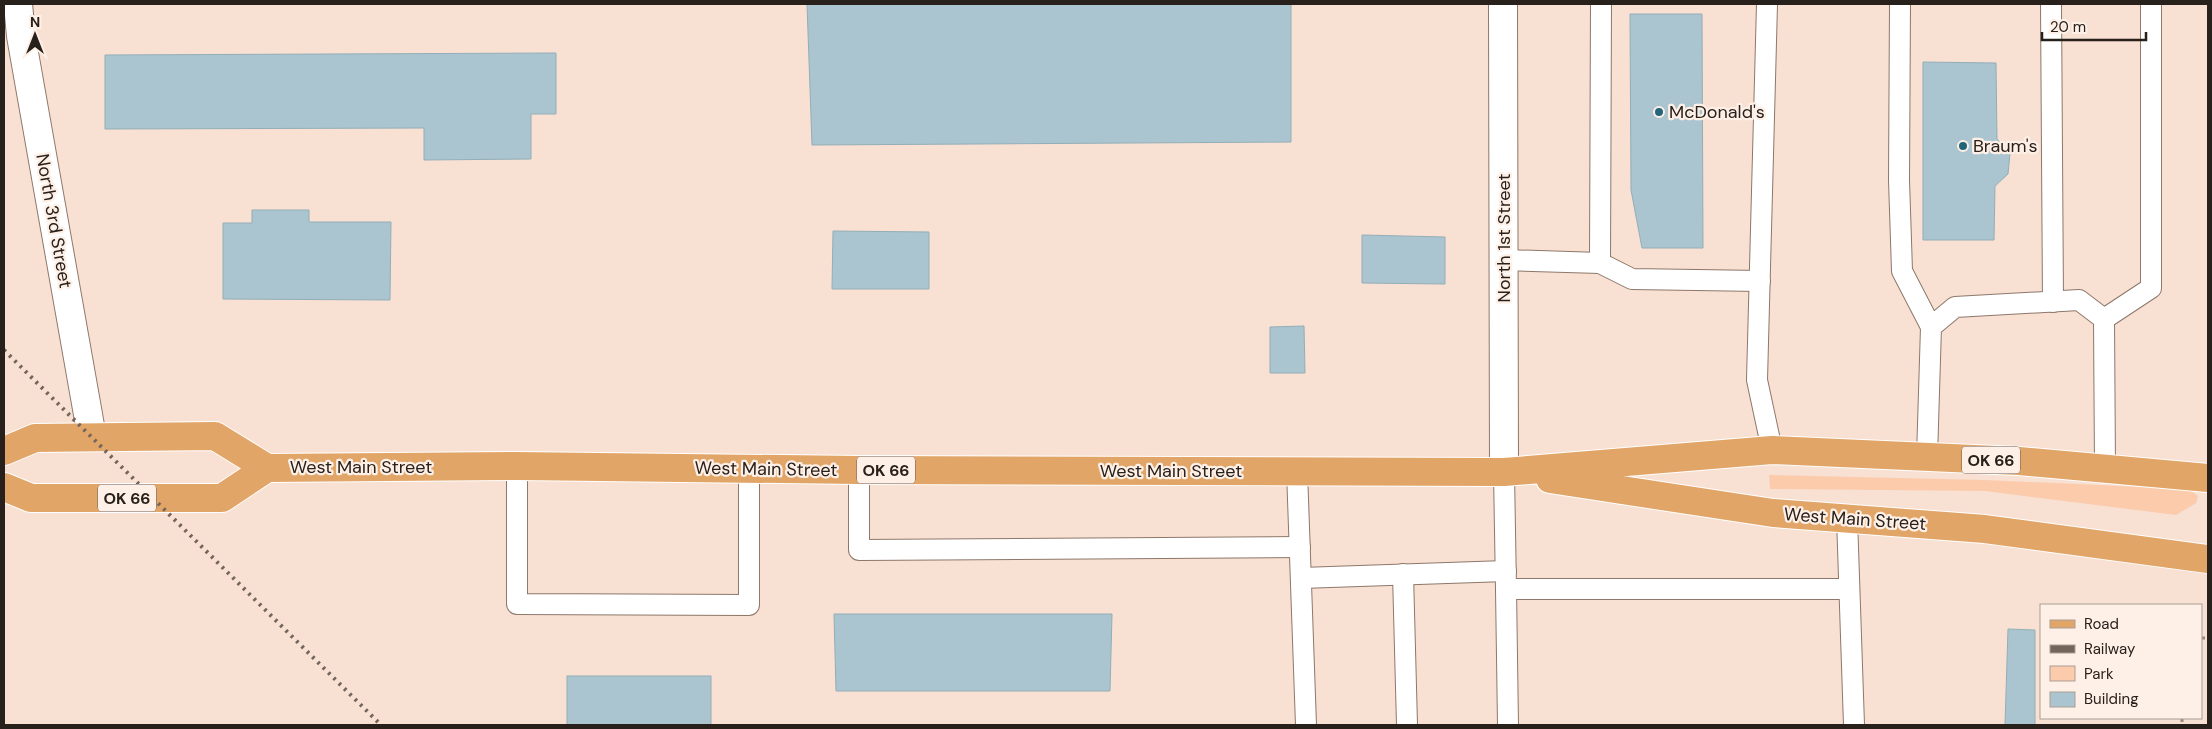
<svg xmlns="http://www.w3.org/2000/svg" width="2212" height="729" font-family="'DM Sans',sans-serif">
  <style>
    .green { fill: #fbcbac }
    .building { fill: #aac5cf; stroke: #93aeb7 }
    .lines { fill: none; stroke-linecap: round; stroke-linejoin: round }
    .service-casing { stroke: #8d786b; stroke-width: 22 }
    .minor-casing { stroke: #8d786b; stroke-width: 30 }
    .primary-casing { stroke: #fff; stroke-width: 30 }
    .path { stroke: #9a897e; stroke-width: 3; stroke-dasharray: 4 4; stroke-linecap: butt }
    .service { stroke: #fff; stroke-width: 20 }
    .minor { stroke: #fff; stroke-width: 28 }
    .primary { stroke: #e2a568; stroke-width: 28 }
    .rail { stroke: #73655c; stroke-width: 4; stroke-dasharray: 2.5 5; stroke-linecap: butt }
    .poi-dot { fill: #226578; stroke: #fef0e7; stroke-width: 2 }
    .labels { text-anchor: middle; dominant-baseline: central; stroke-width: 4.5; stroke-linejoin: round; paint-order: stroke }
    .shield { fill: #fef0e7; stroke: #685e58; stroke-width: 1 }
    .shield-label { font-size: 16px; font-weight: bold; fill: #28201a }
    .poi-label { font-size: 18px; fill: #28201a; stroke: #fef0e7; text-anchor: start }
    .street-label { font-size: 18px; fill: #28201a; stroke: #fef0e7 }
  </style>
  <rect width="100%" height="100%" fill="#f8e0d2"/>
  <path class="green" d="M 1769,475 L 1985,480 L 2188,489 L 2198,496 L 2196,503 L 2176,515 L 1985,491 L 1770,489 Z"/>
  <g class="building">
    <path d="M 807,4 L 1291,4 L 1291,142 L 812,145 Z"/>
    <path d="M 1630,14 L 1702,14 L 1703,248 L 1642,248 L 1631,190 Z"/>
    <path d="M 556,53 L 556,114 L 531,114 L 531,159 L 424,160 L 424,128 L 105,129 L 105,55 Z"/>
    <path d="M 1923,62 L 1996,63 L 1997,139 L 2010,153 L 2008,174 L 1995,186 L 1994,240 L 1923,240 Z"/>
    <path d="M 252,210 L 309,210 L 309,222 L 391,222 L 390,300 L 223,299 L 223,223 L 252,223 Z"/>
    <path d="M 833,231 L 929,232 L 929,289 L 832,289 Z"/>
    <path d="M 1362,235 L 1445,237 L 1445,284 L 1362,283 Z"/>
    <path d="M 1304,326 L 1305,373 L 1270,373 L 1270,327 Z"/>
    <path d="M 834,614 L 1112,614 L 1110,691 L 836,691 Z"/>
    <path d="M 2008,629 L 2035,630 L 2035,725 L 2005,725 Z"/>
    <rect x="567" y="676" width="144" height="49"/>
  </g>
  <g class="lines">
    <defs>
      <g id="service">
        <path d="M 1601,4 L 1600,263 L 1632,279 L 1760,281"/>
        <path d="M 1767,4 L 1757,380 L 1772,450"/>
        <path d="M 1900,4 L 1899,180 L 1902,271 L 1931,327"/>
        <path d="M 2051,4 L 2053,302"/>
        <path d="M 1504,260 L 1600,263"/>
        <path d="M 2104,319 L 2151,288 L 2151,4"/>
        <path d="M 1927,457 L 1931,327 L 1955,307 L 2079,300 L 2104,319 L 2105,469"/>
        <path d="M 517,466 L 517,604 L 749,605 L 749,469"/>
        <path d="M 859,470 L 859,550 L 1300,547"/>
        <path d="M 1297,471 L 1306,725"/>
        <path d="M 1504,472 L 1506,589 L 1849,589"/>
        <path d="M 1847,518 L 1854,725"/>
        <path d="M 1403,574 L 1407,725"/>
        <path d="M 1301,578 L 1506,571"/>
        <path d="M 1506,589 L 1508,725"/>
      </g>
      <g id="minor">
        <path d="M 18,4 L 21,36 L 92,437"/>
        <path d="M 1503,4 L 1504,472"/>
      </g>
      <g id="primary">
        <path d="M 4,451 L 35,438 L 215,436 L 267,468 L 517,466 L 859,470 L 1504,472 L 1772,450 L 2019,461 L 2208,478"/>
        <path d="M 1550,479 L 1773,513 L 1985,529 L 2208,559"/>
        <path d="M 4,487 L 31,498 L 222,498 L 267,468"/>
      </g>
    </defs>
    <use href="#service" class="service-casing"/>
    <use href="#minor" class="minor-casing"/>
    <use href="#primary" class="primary-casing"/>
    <g class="path">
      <path d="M 2201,638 L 2208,638"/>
      <path d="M 2182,718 L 2182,725"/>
    </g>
    <use href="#service" class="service"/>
    <use href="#minor" class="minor"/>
    <use href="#primary" class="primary"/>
    <path class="rail" d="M 4,350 L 381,725"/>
  </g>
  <g class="poi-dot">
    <circle cx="1659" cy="112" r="5"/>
    <circle cx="1963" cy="146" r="5"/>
  </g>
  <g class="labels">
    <g class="shield">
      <rect x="1962" y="446.5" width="58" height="27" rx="4"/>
      <rect x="857" y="456.5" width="58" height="27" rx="4"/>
      <rect x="98" y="484.5" width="58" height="27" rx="4"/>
    </g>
    <g class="shield-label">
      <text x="1991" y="460">OK 66</text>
      <text x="886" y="470">OK 66</text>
      <text x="127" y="498">OK 66</text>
    </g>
    <g class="poi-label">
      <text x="1669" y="112">McDonald's</text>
      <text x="1973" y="146">Braum's</text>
    </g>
    <g class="street-label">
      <text transform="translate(54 221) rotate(80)">North 3rd Street</text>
      <text transform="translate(1504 238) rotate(-90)">North 1st Street</text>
      <text x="361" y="467">West Main Street</text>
      <text transform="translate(766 469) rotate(1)">West Main Street</text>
      <text x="1171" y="471">West Main Street</text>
      <text transform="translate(1855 519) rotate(4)">West Main Street</text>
    </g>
  </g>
  <rect width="2212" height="729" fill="none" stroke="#28201a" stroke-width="10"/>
  <rect x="2040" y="604" width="162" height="115" fill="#fef0e7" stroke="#a89d95"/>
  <rect x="2050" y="620" width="25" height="8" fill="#e2a568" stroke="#a89d95"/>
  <text x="2084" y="629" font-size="15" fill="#28201a">Road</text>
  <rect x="2050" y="645" width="25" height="8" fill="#73655c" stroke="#a89d95"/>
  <text x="2084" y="654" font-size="15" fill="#28201a">Railway</text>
  <rect x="2050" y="666" width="25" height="15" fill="#fbcbac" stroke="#a89d95"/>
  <text x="2084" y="679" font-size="15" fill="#28201a">Park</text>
  <rect x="2050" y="692" width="25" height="15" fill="#aac5cf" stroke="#a89d95"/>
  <text x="2084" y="704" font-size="15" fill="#28201a">Building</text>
  <g transform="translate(35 35)" stroke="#fef0e7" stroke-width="4" paint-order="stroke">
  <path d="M0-4L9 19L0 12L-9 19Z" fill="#28201a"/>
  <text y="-8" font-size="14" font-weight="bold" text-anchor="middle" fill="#28201a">N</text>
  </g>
  <path d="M2042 32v8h104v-8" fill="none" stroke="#28201a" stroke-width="2.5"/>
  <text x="2050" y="32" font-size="15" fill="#28201a" stroke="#fef0e7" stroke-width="4" paint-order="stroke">20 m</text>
</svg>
